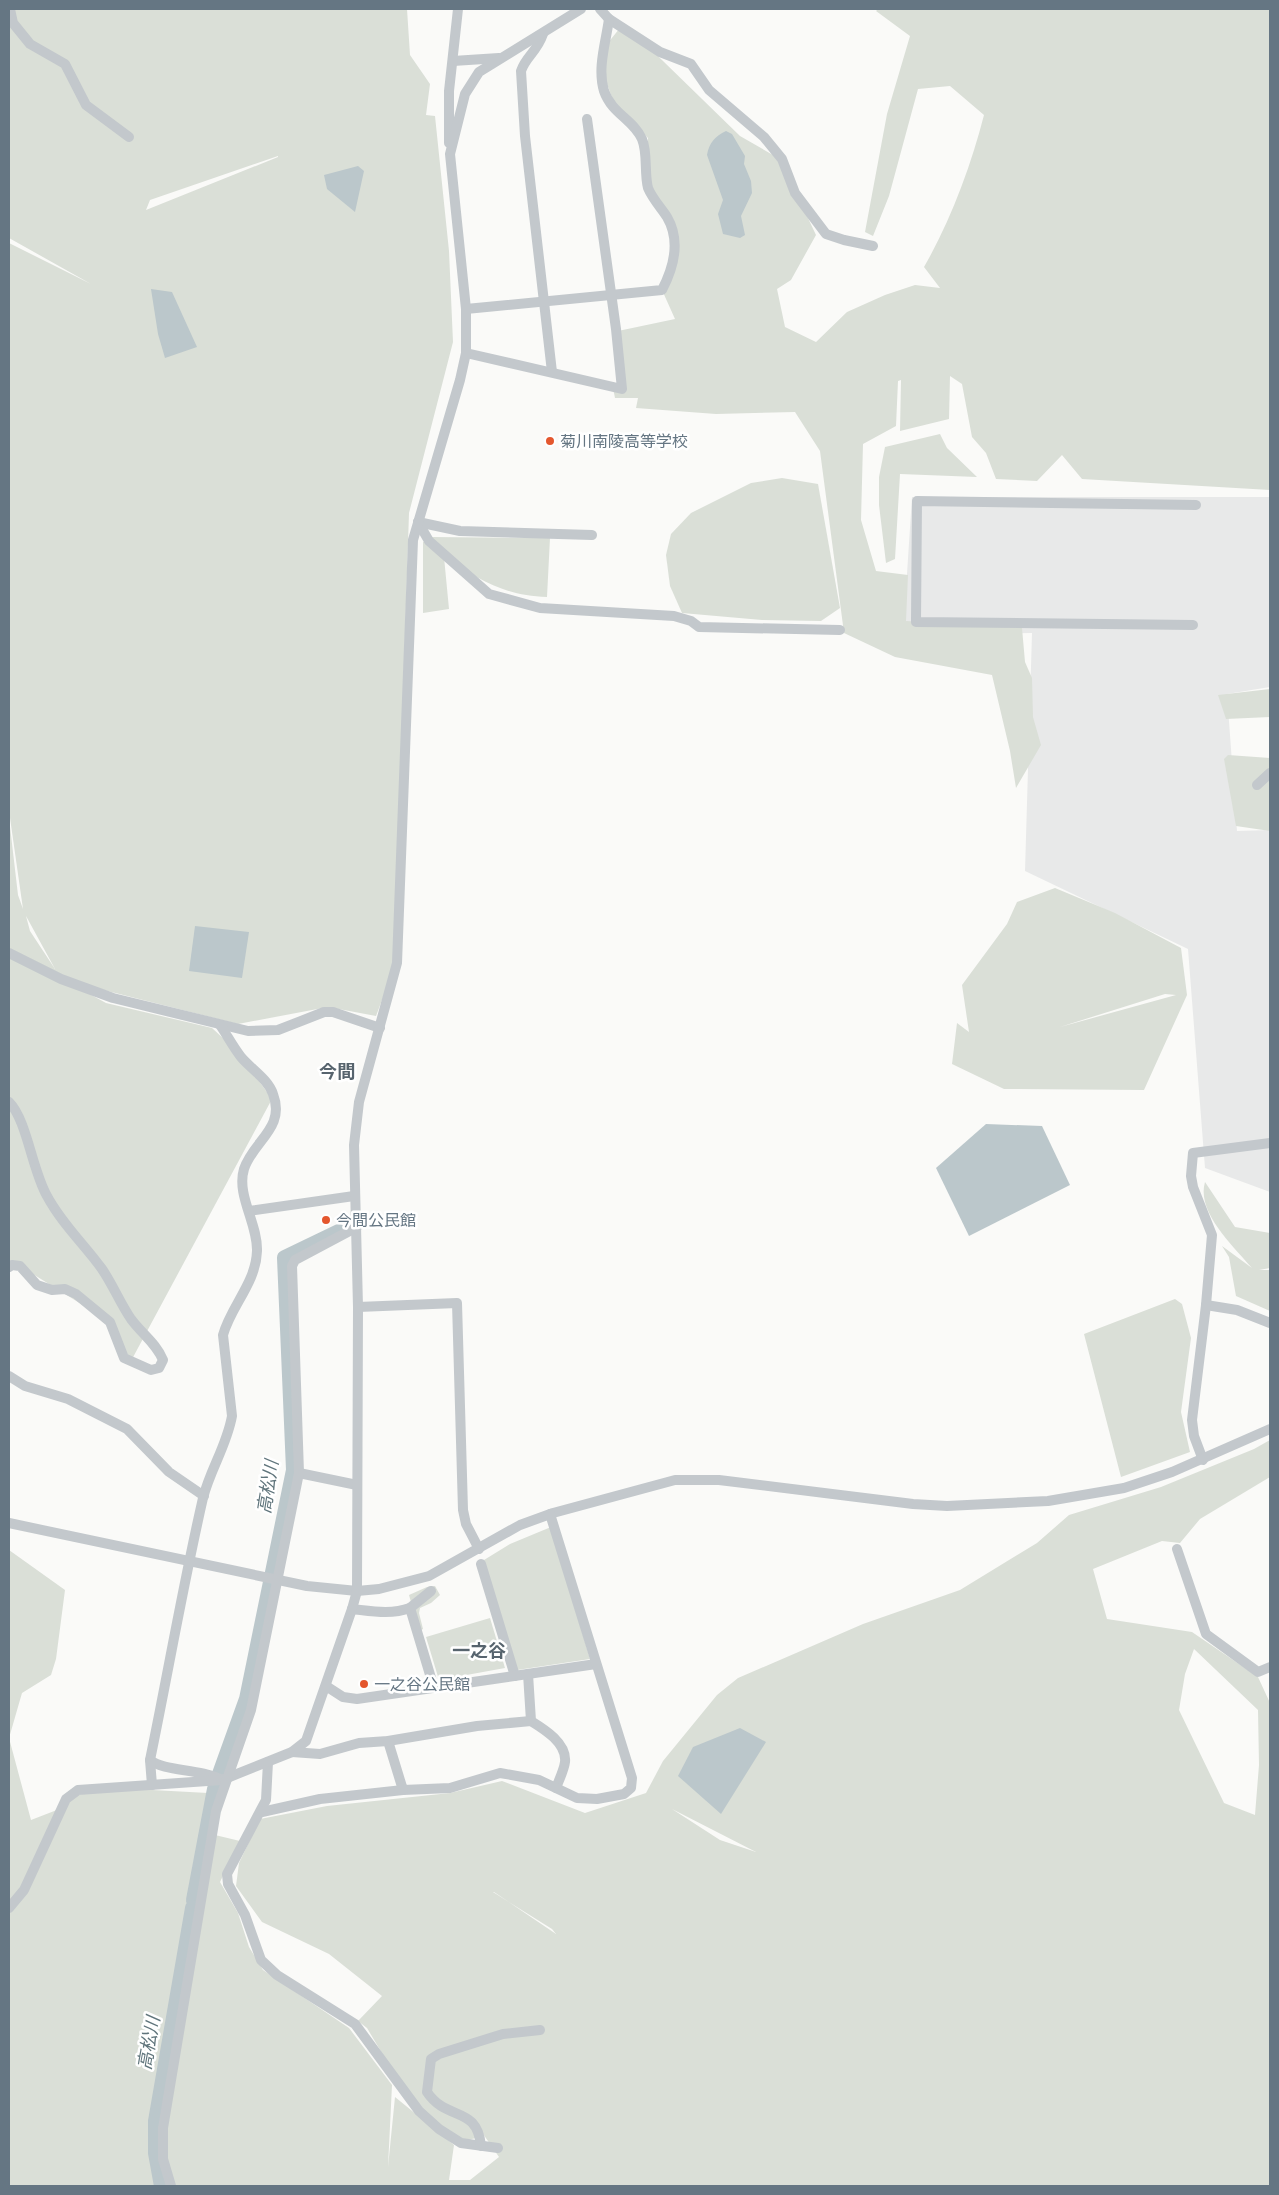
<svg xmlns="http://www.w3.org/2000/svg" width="1279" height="2195" font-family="Rubik,'Noto Sans JP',sans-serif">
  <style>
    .built { fill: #e8e9e9 }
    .green { fill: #dadfd7; fill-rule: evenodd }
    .water { fill: #bbc7cb }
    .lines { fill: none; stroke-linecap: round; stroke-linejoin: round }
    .river { stroke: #bbc7cb; stroke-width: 16 }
    .minor { stroke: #c3c8cc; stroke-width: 10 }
    .poi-dot { fill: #e4572e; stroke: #fff; stroke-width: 2 }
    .labels { text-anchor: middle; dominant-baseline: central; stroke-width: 5; stroke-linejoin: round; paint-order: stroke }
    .poi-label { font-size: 16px; fill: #657683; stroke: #fff; text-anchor: start }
    .neighbourhood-label { font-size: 18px; font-weight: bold; fill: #57646e; stroke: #fff }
    .water-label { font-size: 18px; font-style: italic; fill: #60757c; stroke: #fff }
  </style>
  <rect width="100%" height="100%" fill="#fafaf8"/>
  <path class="built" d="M 912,497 L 1270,497 L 1270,687 L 1227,694 L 1237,831 L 1270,830 L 1270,1192 L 1205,1168 L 1188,949 L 1025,871 L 1032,633 L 903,635 Z"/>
  <g class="green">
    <path d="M 9,9 L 407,9 L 410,55 L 430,84 L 426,115 L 435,116 L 449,251 L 453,342 L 409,513 L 394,968 L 376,1016 L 328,1007 L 238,1024 L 64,980 L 106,1003 L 212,1028 L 237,1051 L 272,1099 L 131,1361 L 110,1322 L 20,1266 L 9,1271 L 9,243 L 91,284 L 9,238 ZM 278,156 L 278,157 L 146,210 L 150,200 ZM 9,818 L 10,818 L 23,909 L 18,895 ZM 26,916 L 55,969 L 30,931 Z"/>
    <path d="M 878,9 L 1270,9 L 1270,490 L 1082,479 L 1062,455 L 1037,481 L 996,479 L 986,453 L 972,437 L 962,384 L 950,376 L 949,419 L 900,431 L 901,380 L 898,381 L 896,426 L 863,444 L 861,520 L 876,571 L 908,575 L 906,621 L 1022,628 L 1025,662 L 1032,678 L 1033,717 L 1041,745 L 1016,788 L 1010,751 L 992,675 L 895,657 L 844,633 L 820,451 L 795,412 L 716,414 L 636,408 L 638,398 L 615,398 L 613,388 L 621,387 L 618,331 L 675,319 L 662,290 L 676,251 L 667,218 L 646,177 L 648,138 L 614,103 L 603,73 L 607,44 L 624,23 L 740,136 L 780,159 L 816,235 L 791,280 L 777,289 L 785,327 L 816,342 L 847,312 L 885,295 L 915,285 L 940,288 L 924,267 C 950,222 971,166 984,115 L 950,86 L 918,89 L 889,196 L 873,236 L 865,232 L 887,114 L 910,36 L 876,11 Z"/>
    <path d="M 940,434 L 947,448 L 977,477 L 900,474 L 895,559 L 886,563 L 879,505 L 879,477 L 885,447 Z"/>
    <path d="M 782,478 L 818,484 L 840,608 L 821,621 L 762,620 L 682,613 L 670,586 L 666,555 L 671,534 L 691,513 L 751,483 Z"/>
    <path d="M 431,537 L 550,538 L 547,597 C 504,596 479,579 444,557 L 449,609 L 423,613 L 423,542 L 429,541 Z"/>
    <path d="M 1270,689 L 1270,717 L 1226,719 L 1218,695 Z"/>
    <path d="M 1228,755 L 1270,758 L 1270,831 L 1236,826 L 1224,759 Z"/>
    <path d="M 1055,888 L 1115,913 L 1181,948 L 1187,995 L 1144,1090 L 1004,1089 L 952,1064 L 957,1023 L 969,1032 L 962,985 L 1007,924 L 1017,902 ZM 1165,994 L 1176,995 L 1060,1027 Z"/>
    <path d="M 1205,1182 L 1235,1227 L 1270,1233 L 1270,1268 L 1259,1270 L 1270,1270 L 1270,1311 L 1236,1296 L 1229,1257 L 1222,1246 L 1252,1268 C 1234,1247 1196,1212 1205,1182 Z"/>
    <path d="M 1175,1299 L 1182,1304 L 1191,1338 L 1181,1412 L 1190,1452 L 1121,1477 L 1084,1334 Z"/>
    <path d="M 1270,1440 L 1270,1477 L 1200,1519 L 1180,1543 L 1162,1541 L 1093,1569 L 1107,1619 L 1192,1632 L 1258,1677 L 1270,1703 L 1270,2186 L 9,2186 L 9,1550 L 65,1590 L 56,1659 L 51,1675 L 22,1693 L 9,1738 L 31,1820 L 62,1808 L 77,1795 L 92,1792 L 134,1789 L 208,1793 L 192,1870 L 195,1940 L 215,1835 L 240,1841 L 220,1882 L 238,1913 L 249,1947 L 263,1970 L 349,2028 L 392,2085 L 388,2167 L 395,2097 L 454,2145 L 449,2180 L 470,2180 L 499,2157 L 479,2128 L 476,2138 L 460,2142 L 407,2095 L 367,2028 L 358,2021 L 382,1996 L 329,1954 L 262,1922 L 236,1886 L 239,1863 L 260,1819 L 327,1806 L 450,1793 L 502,1781 L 585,1813 L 646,1793 L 663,1761 L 717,1695 L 738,1678 L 863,1624 L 960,1590 L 1037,1543 L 1069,1515 L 1161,1487 L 1254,1449 ZM 1194,1649 L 1258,1710 L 1259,1765 L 1255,1815 L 1224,1803 L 1179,1710 L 1185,1674 ZM 672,1809 L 756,1852 L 720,1840 ZM 493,1892 L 552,1929 L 556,1934 L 494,1892 Z"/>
    <path d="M 551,1527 L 590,1659 L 517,1670 L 484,1560 L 510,1544 Z"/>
    <path d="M 435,1586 L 440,1595 L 431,1603 L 420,1608 L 419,1613 L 423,1629 L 419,1631 L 409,1595 L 427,1587 Z"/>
    <path d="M 490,1618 L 505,1668 L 439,1680 L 426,1637 Z"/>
  </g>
  <g class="water">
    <path d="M 726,131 L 732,134 L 745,156 L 744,164 L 751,181 L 752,193 L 741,216 L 745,235 L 740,238 L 723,234 L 718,214 L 723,200 L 707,155 C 709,143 715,136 726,131 Z"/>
    <path d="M 358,166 L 364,171 L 355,212 L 327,189 L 324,175 Z"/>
    <path d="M 151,289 L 172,292 L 197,347 L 165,358 L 158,334 Z"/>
    <path d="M 195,926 L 249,932 L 242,978 L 189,971 Z"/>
    <path d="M 986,1124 L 1042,1126 L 1070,1185 L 969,1236 L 936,1168 Z"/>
    <path d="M 740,1728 L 766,1742 L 721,1814 L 678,1776 L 693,1747 Z"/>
  </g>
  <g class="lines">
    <g class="river">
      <path d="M 220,1774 L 247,1699 L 294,1470 L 285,1258 L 339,1232"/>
      <path d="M 194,1900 L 215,1789"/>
      <path d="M 162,2186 L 156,2153 L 156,2121 L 193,1908"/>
    </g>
    <g class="minor">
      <path d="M 10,9 L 13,23 L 30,44 L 65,64 L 86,105 L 129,137"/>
      <path d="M 600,9 L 609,19 L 660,52 L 691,64 L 709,90 L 764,137 L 782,159 L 795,193 L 826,234 L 844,240 L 873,246"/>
      <path d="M 543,34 C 537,52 526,56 521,71 L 525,136 L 552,372"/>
      <path d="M 453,61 L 499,58"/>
      <path d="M 449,143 L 449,91 L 458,9"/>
      <path d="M 466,309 L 662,290 C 674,267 681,241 667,217 C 661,208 652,198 648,188 C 644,173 648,153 642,139 C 633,119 612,114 604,91 C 597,68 606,42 609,19"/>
      <path d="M 466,353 L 622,389 L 616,329 L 587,119"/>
      <path d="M 418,522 L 429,541 L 489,594 L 540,608 L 674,616 L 691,621 L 699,627 L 840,630"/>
      <path d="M 418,522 L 460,531 L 592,535"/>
      <path d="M 1193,625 L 916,622 L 917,501 L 1196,505"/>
      <path d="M 1257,785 L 1270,773"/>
      <path d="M 9,953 L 61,979 L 113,998 L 248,1031 L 278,1030 L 324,1012 L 333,1012 L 380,1028"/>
      <path d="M 9,1102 C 27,1120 32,1170 47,1196 C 62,1224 84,1244 102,1269 C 113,1285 120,1303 131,1319 C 142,1334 156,1343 163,1360 L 159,1368 L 151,1370 L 124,1358 L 110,1322 L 76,1294 L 65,1289 L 52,1290 L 37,1285 L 20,1266 L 12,1265 L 9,1267"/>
      <path d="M 249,1211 L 354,1196"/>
      <path d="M 1206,1305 L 1237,1310 L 1270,1323"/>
      <path d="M 358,1307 L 457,1303 L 463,1510 L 466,1524 L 479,1549"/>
      <path d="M 9,1376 L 25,1386 L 68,1399 L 127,1429 L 169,1472 L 204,1496"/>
      <path d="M 1203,1460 L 1194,1436 L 1192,1420 L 1206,1305 L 1212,1235 L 1193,1187 L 1191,1176 L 1193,1153 L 1270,1143"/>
      <path d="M 299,1473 L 357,1485"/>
      <path d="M 9,1523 L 307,1586 L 357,1591 L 379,1589 L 429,1576 L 520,1525 L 553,1513 L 675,1480 L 719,1480 L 913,1504 L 947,1506 L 1048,1501 L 1124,1488 L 1172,1472 L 1270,1429"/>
      <path d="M 1177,1549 L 1206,1634 L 1258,1672 L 1270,1667"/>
      <path d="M 481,1564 L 515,1676"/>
      <path d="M 410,1608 L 431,1591"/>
      <path d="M 352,1609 C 371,1611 391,1615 410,1608 L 434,1688"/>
      <path d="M 528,1674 L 531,1721 C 544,1729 567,1743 565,1762 C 564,1770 559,1780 556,1788"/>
      <path d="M 326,1686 L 343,1697 L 357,1699 L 596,1664"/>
      <path d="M 388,1741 L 403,1790 L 450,1788 L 500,1773 L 539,1780 L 577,1798 L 597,1799 L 624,1794 L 631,1788 L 632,1778 L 550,1514"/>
      <path d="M 292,1752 L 320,1754 L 359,1743 L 388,1741 L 477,1726 L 531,1721"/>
      <path d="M 150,1760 C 165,1772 199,1768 222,1780"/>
      <path d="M 268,1762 L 266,1800 L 227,1874 L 228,1884 L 245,1915 L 261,1960 L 277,1975 L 355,2024 L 419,2111 L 439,2129 L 461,2143 L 498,2148"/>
      <path d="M 152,1785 L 150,1760 C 168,1673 183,1585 203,1498 C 210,1470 227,1445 232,1416 L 223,1335 C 231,1306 256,1283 257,1251 C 258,1224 236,1195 244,1169 C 253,1141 286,1128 273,1094 C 268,1079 251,1069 241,1057 C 233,1047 227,1035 220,1025"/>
      <path d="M 262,1812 L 320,1799 L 403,1790"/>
      <path d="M 9,1908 L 24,1890 L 66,1799 L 78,1790 L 222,1780 L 292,1752 L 306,1741 L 352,1609 L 357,1591 L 358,1307 L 354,1145 L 359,1102 L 397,963 L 413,540 L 460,380 L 466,353 L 466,309 L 450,154 L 465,94 L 479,72 L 581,9"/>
      <path d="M 481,2146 C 477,2105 447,2122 427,2092 L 431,2059 L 439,2054 L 503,2034 L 540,2030"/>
      <path d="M 171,2186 L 163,2159 L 163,2128 L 216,1811 L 251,1710 L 299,1473 L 292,1266 L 295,1260 L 357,1227"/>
    </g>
  </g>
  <g class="poi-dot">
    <circle cx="550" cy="441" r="5"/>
    <circle cx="326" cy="1220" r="5"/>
    <circle cx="364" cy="1684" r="5"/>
  </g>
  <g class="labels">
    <g class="poi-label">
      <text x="560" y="441">菊川南陵高等学校</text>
      <text x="336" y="1220">今間公民館</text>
      <text x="374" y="1684">一之谷公民館</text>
    </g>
    <g class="neighbourhood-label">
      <text x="337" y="1072">今間</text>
      <text x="479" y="1651">一之谷</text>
    </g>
    <g class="water-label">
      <text transform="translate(268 1487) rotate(-81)">高松川</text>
      <text transform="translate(149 2043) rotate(-80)">高松川</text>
    </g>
  </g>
  <rect width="1279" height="2195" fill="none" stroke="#657683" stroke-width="20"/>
</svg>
